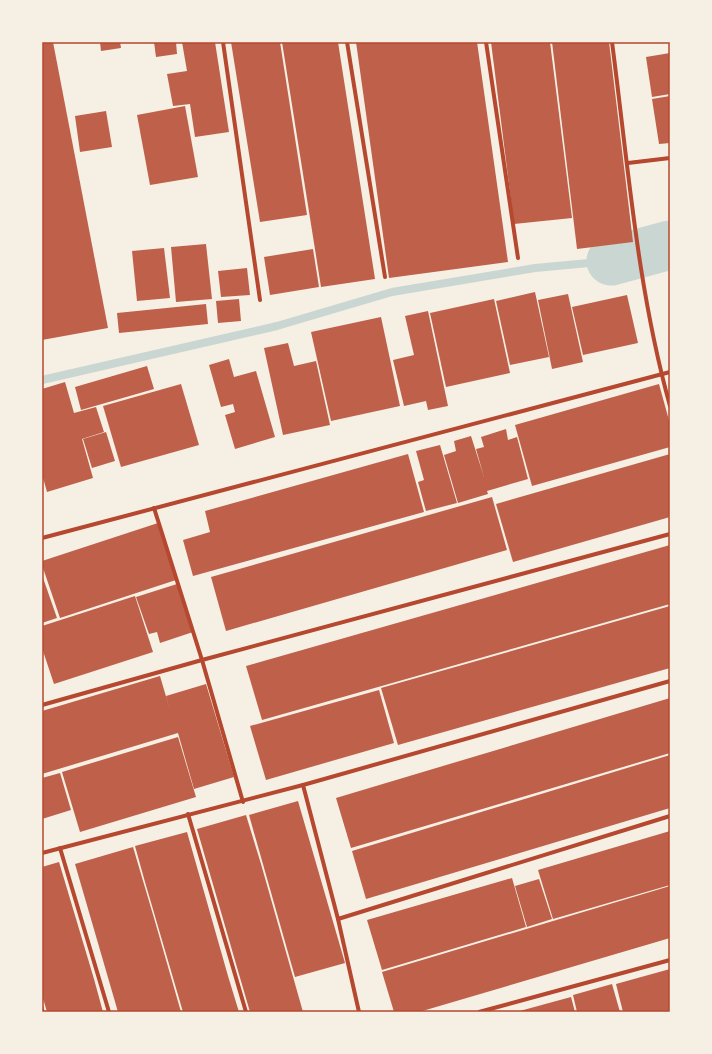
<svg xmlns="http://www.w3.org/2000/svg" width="712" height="1054" font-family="'Crimson Pro',serif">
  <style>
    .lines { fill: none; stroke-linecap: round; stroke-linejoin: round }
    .stream { stroke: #c9d6d2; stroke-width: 8 }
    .river { stroke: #c9d6d2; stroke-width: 49 }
    .building { fill: #bf614a }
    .minor { stroke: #b5482f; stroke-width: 4 }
    .neatline { fill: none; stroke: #b5482f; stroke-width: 1.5 }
  </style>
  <rect width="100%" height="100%" fill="#f6efe4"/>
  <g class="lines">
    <path class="stream" d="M 42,380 L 277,326 L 392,292 L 535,268 L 611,261"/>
    <path class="river" d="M 611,261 L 670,245"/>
  </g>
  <g class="building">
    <path d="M 42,42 L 53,42 L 108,328 L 42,340 Z"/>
    <path d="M 100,42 L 120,42 L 121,48 L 101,51 Z"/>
    <path d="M 154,42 L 176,42 L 177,54 L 156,57 Z"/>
    <path d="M 182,42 L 215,42 L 229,132 L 195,137 L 190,104 L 173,106 L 167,74 L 187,71 Z"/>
    <path d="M 231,42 L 280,42 L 307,215 L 260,222 Z"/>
    <path d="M 282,42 L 338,42 L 375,279 L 321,287 Z"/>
    <path d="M 356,42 L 477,42 L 508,262 L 389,278 Z"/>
    <path d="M 491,42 L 550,42 L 572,218 L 514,224 Z"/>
    <path d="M 552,42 L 609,42 L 633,242 L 577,249 Z"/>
    <path d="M 670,53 L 670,94 L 652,97 L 646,57 Z"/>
    <path d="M 670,96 L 670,143 L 659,144 L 652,99 Z"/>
    <path d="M 185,106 L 198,177 L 150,185 L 137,115 Z"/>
    <path d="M 106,111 L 112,147 L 80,152 L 75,116 Z"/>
    <path d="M 206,244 L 212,299 L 176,302 L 171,247 Z"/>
    <path d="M 164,248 L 170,298 L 137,301 L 132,251 Z"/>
    <path d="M 313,249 L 319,287 L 270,295 L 264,257 Z"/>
    <path d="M 247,268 L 250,295 L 221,297 L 218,271 Z"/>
    <path d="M 535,292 L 549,357 L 510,365 L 496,301 Z"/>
    <path d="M 568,294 L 583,362 L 552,369 L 538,300 Z"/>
    <path d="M 627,295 L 638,343 L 583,355 L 572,307 Z"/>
    <path d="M 239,299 L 241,321 L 218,323 L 216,301 Z"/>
    <path d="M 494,299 L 510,373 L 446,387 L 430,313 Z"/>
    <path d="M 206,304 L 208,324 L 119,333 L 117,313 Z"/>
    <path d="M 428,311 L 448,406 L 428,410 L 426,401 L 404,406 L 393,360 L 414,355 L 405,316 Z"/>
    <path d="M 381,317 L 400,406 L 331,421 L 311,332 Z"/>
    <path d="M 288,343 L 294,366 L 316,361 L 330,425 L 283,435 L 264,348 Z"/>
    <path d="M 229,359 L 234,377 L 256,371 L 275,437 L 235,449 L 225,415 L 235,412 L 233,404 L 221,407 L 209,365 Z"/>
    <path d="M 147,366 L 154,389 L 81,410 L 75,387 Z"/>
    <path d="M 65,382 L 74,413 L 96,407 L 104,432 L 82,439 L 93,478 L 47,492 L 42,474 L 42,389 Z"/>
    <path d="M 181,384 L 199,445 L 121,467 L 103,406 Z"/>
    <path d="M 659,384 L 670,424 L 670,447 L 532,486 L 515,425 Z"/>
    <path d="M 506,429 L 508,440 L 517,437 L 528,479 L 487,491 L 488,494 L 458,503 L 444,455 L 456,451 L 454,441 L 471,436 L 484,477 L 476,449 L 484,447 L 481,437 Z"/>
    <path d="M 106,432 L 115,461 L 92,468 L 83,439 Z"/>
    <path d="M 440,445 L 457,503 L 426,511 L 418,482 L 424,480 L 416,451 Z"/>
    <path d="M 408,454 L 424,512 L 193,576 L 183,540 L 210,532 L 205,511 Z"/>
    <path d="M 670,454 L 670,517 L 513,562 L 496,504 Z"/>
    <path d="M 492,497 L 507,550 L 226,631 L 211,577 Z"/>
    <path d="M 158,523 L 176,580 L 60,618 L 42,565 L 42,561 Z"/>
    <path d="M 670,545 L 670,604 L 262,720 L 246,666 Z"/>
    <path d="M 42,575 L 57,618 L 42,623 Z"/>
    <path d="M 177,584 L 193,632 L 160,643 L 157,632 L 149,634 L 136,597 Z"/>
    <path d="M 135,596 L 153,652 L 54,684 L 42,648 L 42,626 Z"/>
    <path d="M 670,606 L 670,668 L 398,745 L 381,688 Z"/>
    <path d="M 160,676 L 170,710 L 166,696 L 206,684 L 234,777 L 194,789 L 178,733 L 42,774 L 42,711 Z"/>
    <path d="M 379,690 L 394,743 L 266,780 L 250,726 Z"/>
    <path d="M 670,698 L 670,753 L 351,848 L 336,798 Z"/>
    <path d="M 178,737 L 196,797 L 80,832 L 62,772 Z"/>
    <path d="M 670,755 L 670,808 L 366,899 L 352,851 Z"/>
    <path d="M 60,773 L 71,810 L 42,819 L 42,778 Z"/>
    <path d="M 298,801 L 345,963 L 295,977 L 249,815 Z"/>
    <path d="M 246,815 L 261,864 L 303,1012 L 250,1012 L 234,957 L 197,829 Z"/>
    <path d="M 670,831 L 670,885 L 553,919 L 538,870 Z"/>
    <path d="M 187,832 L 228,976 L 239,1012 L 183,1012 L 145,882 L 135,846 Z"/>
    <path d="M 133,847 L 154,918 L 181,1012 L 118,1012 L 75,864 Z"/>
    <path d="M 59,862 L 94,979 L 103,1012 L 47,1012 L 42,995 L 42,867 Z"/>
    <path d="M 512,878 L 526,927 L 382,970 L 367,920 Z"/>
    <path d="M 539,879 L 552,919 L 527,927 L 515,886 Z"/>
    <path d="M 670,886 L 670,938 L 419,1012 L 394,1012 L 382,972 Z"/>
    <path d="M 670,969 L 670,1012 L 623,1012 L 616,984 Z"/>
    <path d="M 612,984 L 620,1012 L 577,1012 L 573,995 Z"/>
    <path d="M 571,997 L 575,1012 L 516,1012 Z"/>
    <path d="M 42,1003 L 45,1012 L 42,1012 Z"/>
  </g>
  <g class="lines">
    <g class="minor">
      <path d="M 223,42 L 260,300"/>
      <path d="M 347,42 L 385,277"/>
      <path d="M 486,42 L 518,258"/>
      <path d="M 612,42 C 628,164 637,287 670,406"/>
      <path d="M 628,163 L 670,158"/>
      <path d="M 154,508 L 202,660 L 243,802"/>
      <path d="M 42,538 L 670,372"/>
      <path d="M 42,705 L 202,660 L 670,534"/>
      <path d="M 303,785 L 338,919 L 359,1012"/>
      <path d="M 188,814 L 246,1012"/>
      <path d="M 60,848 L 109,1012"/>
      <path d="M 42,853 L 303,785 L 670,681"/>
      <path d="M 338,919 L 670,816"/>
      <path d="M 479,1012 L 670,960"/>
    </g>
  </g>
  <rect width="712" height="1054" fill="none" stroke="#f6efe4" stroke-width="86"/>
  <rect x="43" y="43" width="626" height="968" class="neatline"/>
</svg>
